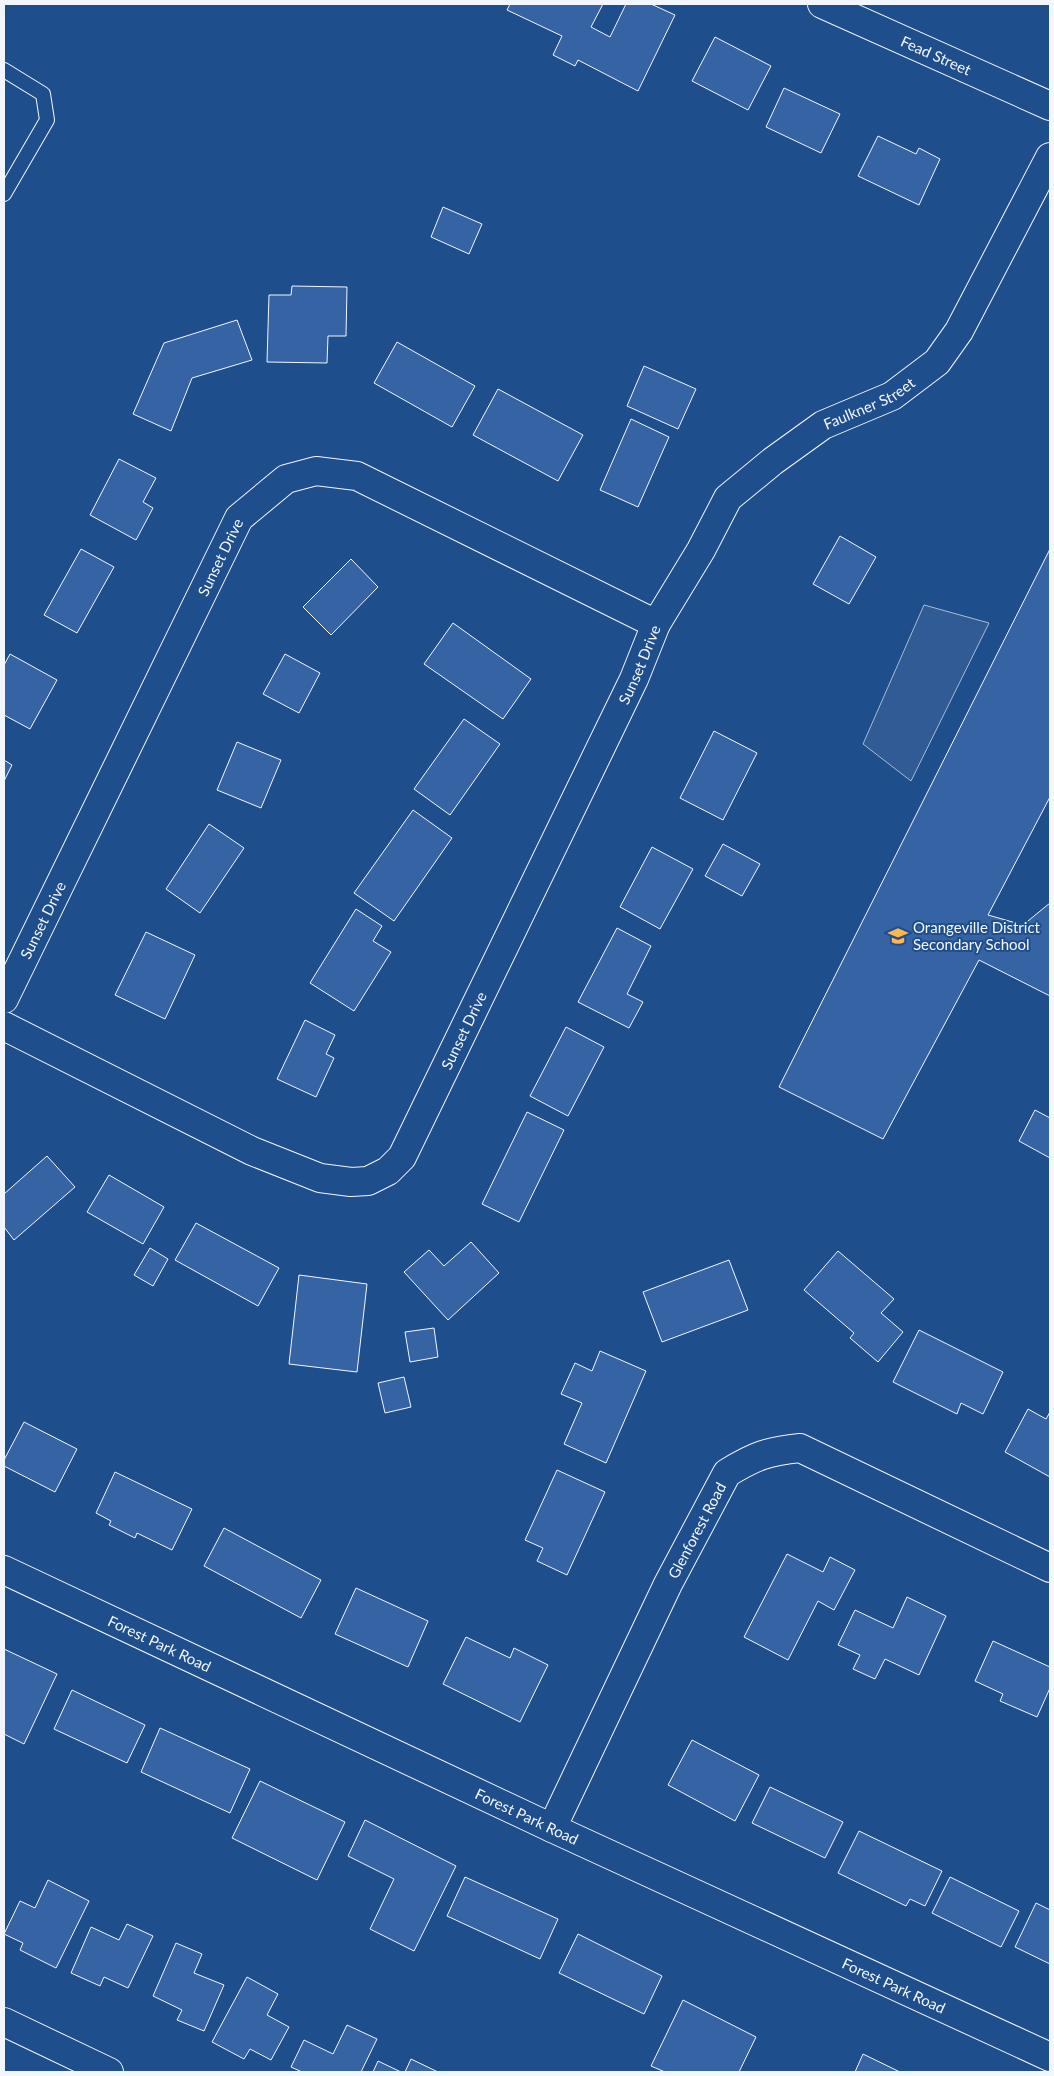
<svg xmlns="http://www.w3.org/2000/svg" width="1054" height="2076" font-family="Lato,sans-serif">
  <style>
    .parking { fill: #305b95; stroke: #a8bbd7 }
    .building { fill: #3563a3; stroke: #f2f6ff }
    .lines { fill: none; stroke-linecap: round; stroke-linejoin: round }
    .lane-casing { stroke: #f2f6ff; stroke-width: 16 }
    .street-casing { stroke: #f2f6ff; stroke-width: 30 }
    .secondary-casing { stroke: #f2f6ff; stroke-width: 30 }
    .lane { stroke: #1f4e8c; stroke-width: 14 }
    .street { stroke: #1f4e8c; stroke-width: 28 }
    .secondary { stroke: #1f4e8c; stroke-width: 28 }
    .labels { text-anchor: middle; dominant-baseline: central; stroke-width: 4; stroke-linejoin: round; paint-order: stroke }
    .street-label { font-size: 15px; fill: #f2f6ff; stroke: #1f4e8c }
    .poi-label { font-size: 15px; fill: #f2f6ff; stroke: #1f4e8c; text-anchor: start }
  </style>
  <rect width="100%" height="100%" fill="#1f4e8c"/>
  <path class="parking" d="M 924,605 L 989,623 L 911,781 L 863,744 Z"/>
  <g class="building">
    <path d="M 510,4 L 603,4 L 591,27 L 610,37 L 626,4 L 651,4 L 675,15 L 638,91 L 578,60 L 575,66 L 553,55 L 562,36 L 507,10 Z"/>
    <path d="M 715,37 L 771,66 L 748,110 L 692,81 Z"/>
    <path d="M 784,88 L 840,114 L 821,153 L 766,127 Z"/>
    <path d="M 878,136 L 916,154 L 919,148 L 940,159 L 919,205 L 858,176 Z"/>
    <path d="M 443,207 L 482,224 L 469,254 L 431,237 Z"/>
    <path d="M 292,286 L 347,287 L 346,336 L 328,336 L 327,363 L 267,362 L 269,295 L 291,295 Z"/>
    <path d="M 237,320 L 252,360 L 192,378 L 171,431 L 133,414 L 164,343 Z"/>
    <path d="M 397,342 L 475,386 L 452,427 L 374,383 Z"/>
    <path d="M 644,366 L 696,389 L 678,429 L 627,406 Z"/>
    <path d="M 498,389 L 583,435 L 558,481 L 473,435 Z"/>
    <path d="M 631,419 L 669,437 L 638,507 L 600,490 Z"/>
    <path d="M 119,459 L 156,478 L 143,502 L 153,508 L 136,540 L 90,515 Z"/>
    <path d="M 840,536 L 876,557 L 849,604 L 813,584 Z"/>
    <path d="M 81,549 L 114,567 L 77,633 L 44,615 Z"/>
    <path d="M 1050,549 L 1050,797 L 988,915 L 1023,925 L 1050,903 L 1050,996 L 979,960 L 883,1139 L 779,1087 Z"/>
    <path d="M 351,559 L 378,587 L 331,635 L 303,607 Z"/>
    <path d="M 453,623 L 531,679 L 503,719 L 424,664 Z"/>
    <path d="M 10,654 L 57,680 L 30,729 L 4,715 L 4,665 Z"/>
    <path d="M 285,654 L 320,673 L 299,713 L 263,694 Z"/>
    <path d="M 464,719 L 500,744 L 450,815 L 414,789 Z"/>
    <path d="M 714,731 L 757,753 L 723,820 L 680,798 Z"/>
    <path d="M 237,742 L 281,760 L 261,808 L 217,790 Z"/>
    <path d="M 4,760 L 12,765 L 4,781 Z"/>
    <path d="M 413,810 L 452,838 L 394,921 L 354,893 Z"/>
    <path d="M 209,824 L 244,848 L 200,913 L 166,889 Z"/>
    <path d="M 723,844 L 760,864 L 742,896 L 705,876 Z"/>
    <path d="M 652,847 L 693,869 L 660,929 L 620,907 Z"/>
    <path d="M 356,909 L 382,926 L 373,941 L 391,952 L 354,1011 L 310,983 Z"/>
    <path d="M 617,928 L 651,946 L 627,994 L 643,1002 L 629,1028 L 578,1002 Z"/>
    <path d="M 146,932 L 195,955 L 165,1019 L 115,995 Z"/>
    <path d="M 305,1020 L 335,1035 L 326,1054 L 334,1058 L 316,1097 L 277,1079 Z"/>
    <path d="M 566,1027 L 604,1047 L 568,1116 L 530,1096 Z"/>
    <path d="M 1035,1110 L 1050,1118 L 1050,1158 L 1019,1141 Z"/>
    <path d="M 527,1112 L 564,1130 L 519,1222 L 482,1204 Z"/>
    <path d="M 47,1156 L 75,1187 L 14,1240 L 4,1227 L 4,1194 Z"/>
    <path d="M 109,1175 L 164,1207 L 143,1244 L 87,1212 Z"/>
    <path d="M 196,1223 L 279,1268 L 258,1306 L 175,1260 Z"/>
    <path d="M 471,1242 L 499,1273 L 448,1320 L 404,1272 L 429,1250 L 444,1266 Z"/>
    <path d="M 150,1248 L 168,1259 L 153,1286 L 134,1275 Z"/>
    <path d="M 838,1251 L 894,1299 L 881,1313 L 903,1332 L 878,1362 L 850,1338 L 854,1333 L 804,1290 Z"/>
    <path d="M 729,1260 L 748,1310 L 662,1342 L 643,1292 Z"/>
    <path d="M 299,1275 L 367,1284 L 357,1372 L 289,1364 Z"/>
    <path d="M 434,1328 L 438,1357 L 410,1362 L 405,1332 Z"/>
    <path d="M 919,1330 L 1003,1372 L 983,1414 L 961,1403 L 957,1414 L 893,1382 Z"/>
    <path d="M 600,1351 L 646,1371 L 606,1463 L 564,1444 L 582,1403 L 561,1394 L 575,1363 L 592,1371 Z"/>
    <path d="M 404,1377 L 411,1407 L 385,1413 L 378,1383 Z"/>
    <path d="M 1028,1409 L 1046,1419 L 1050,1412 L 1050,1477 L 1005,1452 Z"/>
    <path d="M 24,1422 L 77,1449 L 55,1492 L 4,1466 L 4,1460 Z"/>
    <path d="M 557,1470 L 605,1492 L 567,1575 L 537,1561 L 543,1548 L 525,1540 Z"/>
    <path d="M 115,1472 L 192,1509 L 172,1550 L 137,1533 L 135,1538 L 109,1525 L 111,1521 L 96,1513 Z"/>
    <path d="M 224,1528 L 321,1580 L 301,1618 L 204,1566 Z"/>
    <path d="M 787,1554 L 823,1572 L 830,1557 L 855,1570 L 834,1610 L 818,1601 L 788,1660 L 744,1637 Z"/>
    <path d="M 356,1588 L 428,1621 L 408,1667 L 335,1634 Z"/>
    <path d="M 907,1597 L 946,1616 L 919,1675 L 885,1659 L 875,1679 L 853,1669 L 860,1655 L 838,1645 L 855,1610 L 893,1628 Z"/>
    <path d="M 466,1637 L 510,1658 L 514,1648 L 548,1665 L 520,1722 L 443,1684 Z"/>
    <path d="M 993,1641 L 1050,1667 L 1050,1688 L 1037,1717 L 1000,1701 L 1003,1694 L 975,1681 Z"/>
    <path d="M 4,1649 L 57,1674 L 24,1744 L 4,1734 Z"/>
    <path d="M 72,1690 L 145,1725 L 127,1763 L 54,1729 Z"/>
    <path d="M 160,1728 L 250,1769 L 230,1813 L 141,1772 Z"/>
    <path d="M 692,1740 L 759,1775 L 735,1821 L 668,1785 Z"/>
    <path d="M 260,1781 L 345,1822 L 317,1880 L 232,1838 Z"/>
    <path d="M 770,1787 L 843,1822 L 825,1858 L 752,1823 Z"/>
    <path d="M 365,1820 L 456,1866 L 414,1951 L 370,1929 L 394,1879 L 348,1856 Z"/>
    <path d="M 859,1831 L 942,1871 L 925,1906 L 910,1899 L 906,1906 L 838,1873 Z"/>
    <path d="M 465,1877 L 558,1919 L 540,1959 L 447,1916 Z"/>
    <path d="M 950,1877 L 1019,1911 L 1001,1947 L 932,1913 Z"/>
    <path d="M 48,1880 L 89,1901 L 56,1968 L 20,1950 L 23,1943 L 4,1934 L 20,1901 L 35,1908 Z"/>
    <path d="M 1036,1903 L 1050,1910 L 1050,1964 L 1015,1947 Z"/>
    <path d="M 127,1924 L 153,1936 L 128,1988 L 104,1977 L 100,1986 L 71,1973 L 91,1927 L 119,1940 Z"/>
    <path d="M 578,1934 L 662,1976 L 644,2014 L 559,1973 Z"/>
    <path d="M 176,1943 L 202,1954 L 194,1973 L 224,1985 L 204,2031 L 177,2020 L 182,2010 L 153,1996 Z"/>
    <path d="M 247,1977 L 278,1994 L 267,2015 L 289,2027 L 271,2060 L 250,2049 L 244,2059 L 212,2042 Z"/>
    <path d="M 683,2000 L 756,2037 L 739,2072 L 665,2072 L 651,2066 Z"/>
    <path d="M 347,2025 L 377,2039 L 361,2072 L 302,2072 L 291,2067 L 304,2040 L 333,2054 Z"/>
    <path d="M 863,2054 L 900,2072 L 855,2072 Z"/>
    <path d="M 411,2059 L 438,2072 L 405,2072 Z"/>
    <path d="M 378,2061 L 401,2072 L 373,2072 Z"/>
  </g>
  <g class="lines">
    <defs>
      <path id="lane" d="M 4,70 L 43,94 L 47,120 L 4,194"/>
      <g id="street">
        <path id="s1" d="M 4,999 L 239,518 L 286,479 L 316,471 L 357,476 L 656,624"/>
        <path id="s2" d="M 4,1026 L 252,1151 L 320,1178 L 351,1182 L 368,1181 L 388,1171 L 402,1157 L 634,679 L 656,624 L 701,550 L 728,498 L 773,461 L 823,425 L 892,396 L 937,362 L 959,331 L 1050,157"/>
        <path id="s3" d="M 4,1570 L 552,1828 L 1050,2057"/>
        <path id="s4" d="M 552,1828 L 668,1584 L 727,1473 C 755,1456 768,1451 800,1448 L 1050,1568"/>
        <path d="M 4,2022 L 109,2072"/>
      </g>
      <g id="secondary">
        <path id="s5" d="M 822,4 L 1050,106"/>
      </g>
    </defs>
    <use href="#lane" class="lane-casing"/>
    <use href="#street" class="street-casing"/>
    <use href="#secondary" class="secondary-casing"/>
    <use href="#lane" class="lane"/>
    <use href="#street" class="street"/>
    <use href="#secondary" class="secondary"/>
  </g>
  <defs>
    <symbol id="school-bare" viewBox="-9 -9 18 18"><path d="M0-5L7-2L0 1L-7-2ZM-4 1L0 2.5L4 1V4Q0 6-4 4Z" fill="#ffb74d" stroke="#1f4e8c" stroke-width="2.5" paint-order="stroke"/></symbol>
  </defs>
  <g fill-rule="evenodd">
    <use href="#school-bare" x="884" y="922" width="28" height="28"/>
  </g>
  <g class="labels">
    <g class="street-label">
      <text stroke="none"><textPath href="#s5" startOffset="125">Fead Street</textPath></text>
      <text stroke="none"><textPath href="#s2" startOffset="1348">Faulkner Street</textPath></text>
      <text stroke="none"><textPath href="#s1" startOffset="492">Sunset Drive</textPath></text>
      <text stroke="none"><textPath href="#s2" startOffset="988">Sunset Drive</textPath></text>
      <text stroke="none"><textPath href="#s1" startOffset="88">Sunset Drive</textPath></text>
      <text stroke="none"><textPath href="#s2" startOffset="582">Sunset Drive</textPath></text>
      <text stroke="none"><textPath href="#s4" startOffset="331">Glenforest Road</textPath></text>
      <text stroke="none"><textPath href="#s3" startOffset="172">Forest Park Road</textPath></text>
      <text stroke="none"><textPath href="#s3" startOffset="578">Forest Park Road</textPath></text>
      <text stroke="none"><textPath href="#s3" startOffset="982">Forest Park Road</textPath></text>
    </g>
    <g class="poi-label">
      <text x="913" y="927">Orangeville District<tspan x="913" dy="17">Secondary School</tspan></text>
    </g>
  </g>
  <rect width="1054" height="2076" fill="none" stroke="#f2f6ff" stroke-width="10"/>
</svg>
